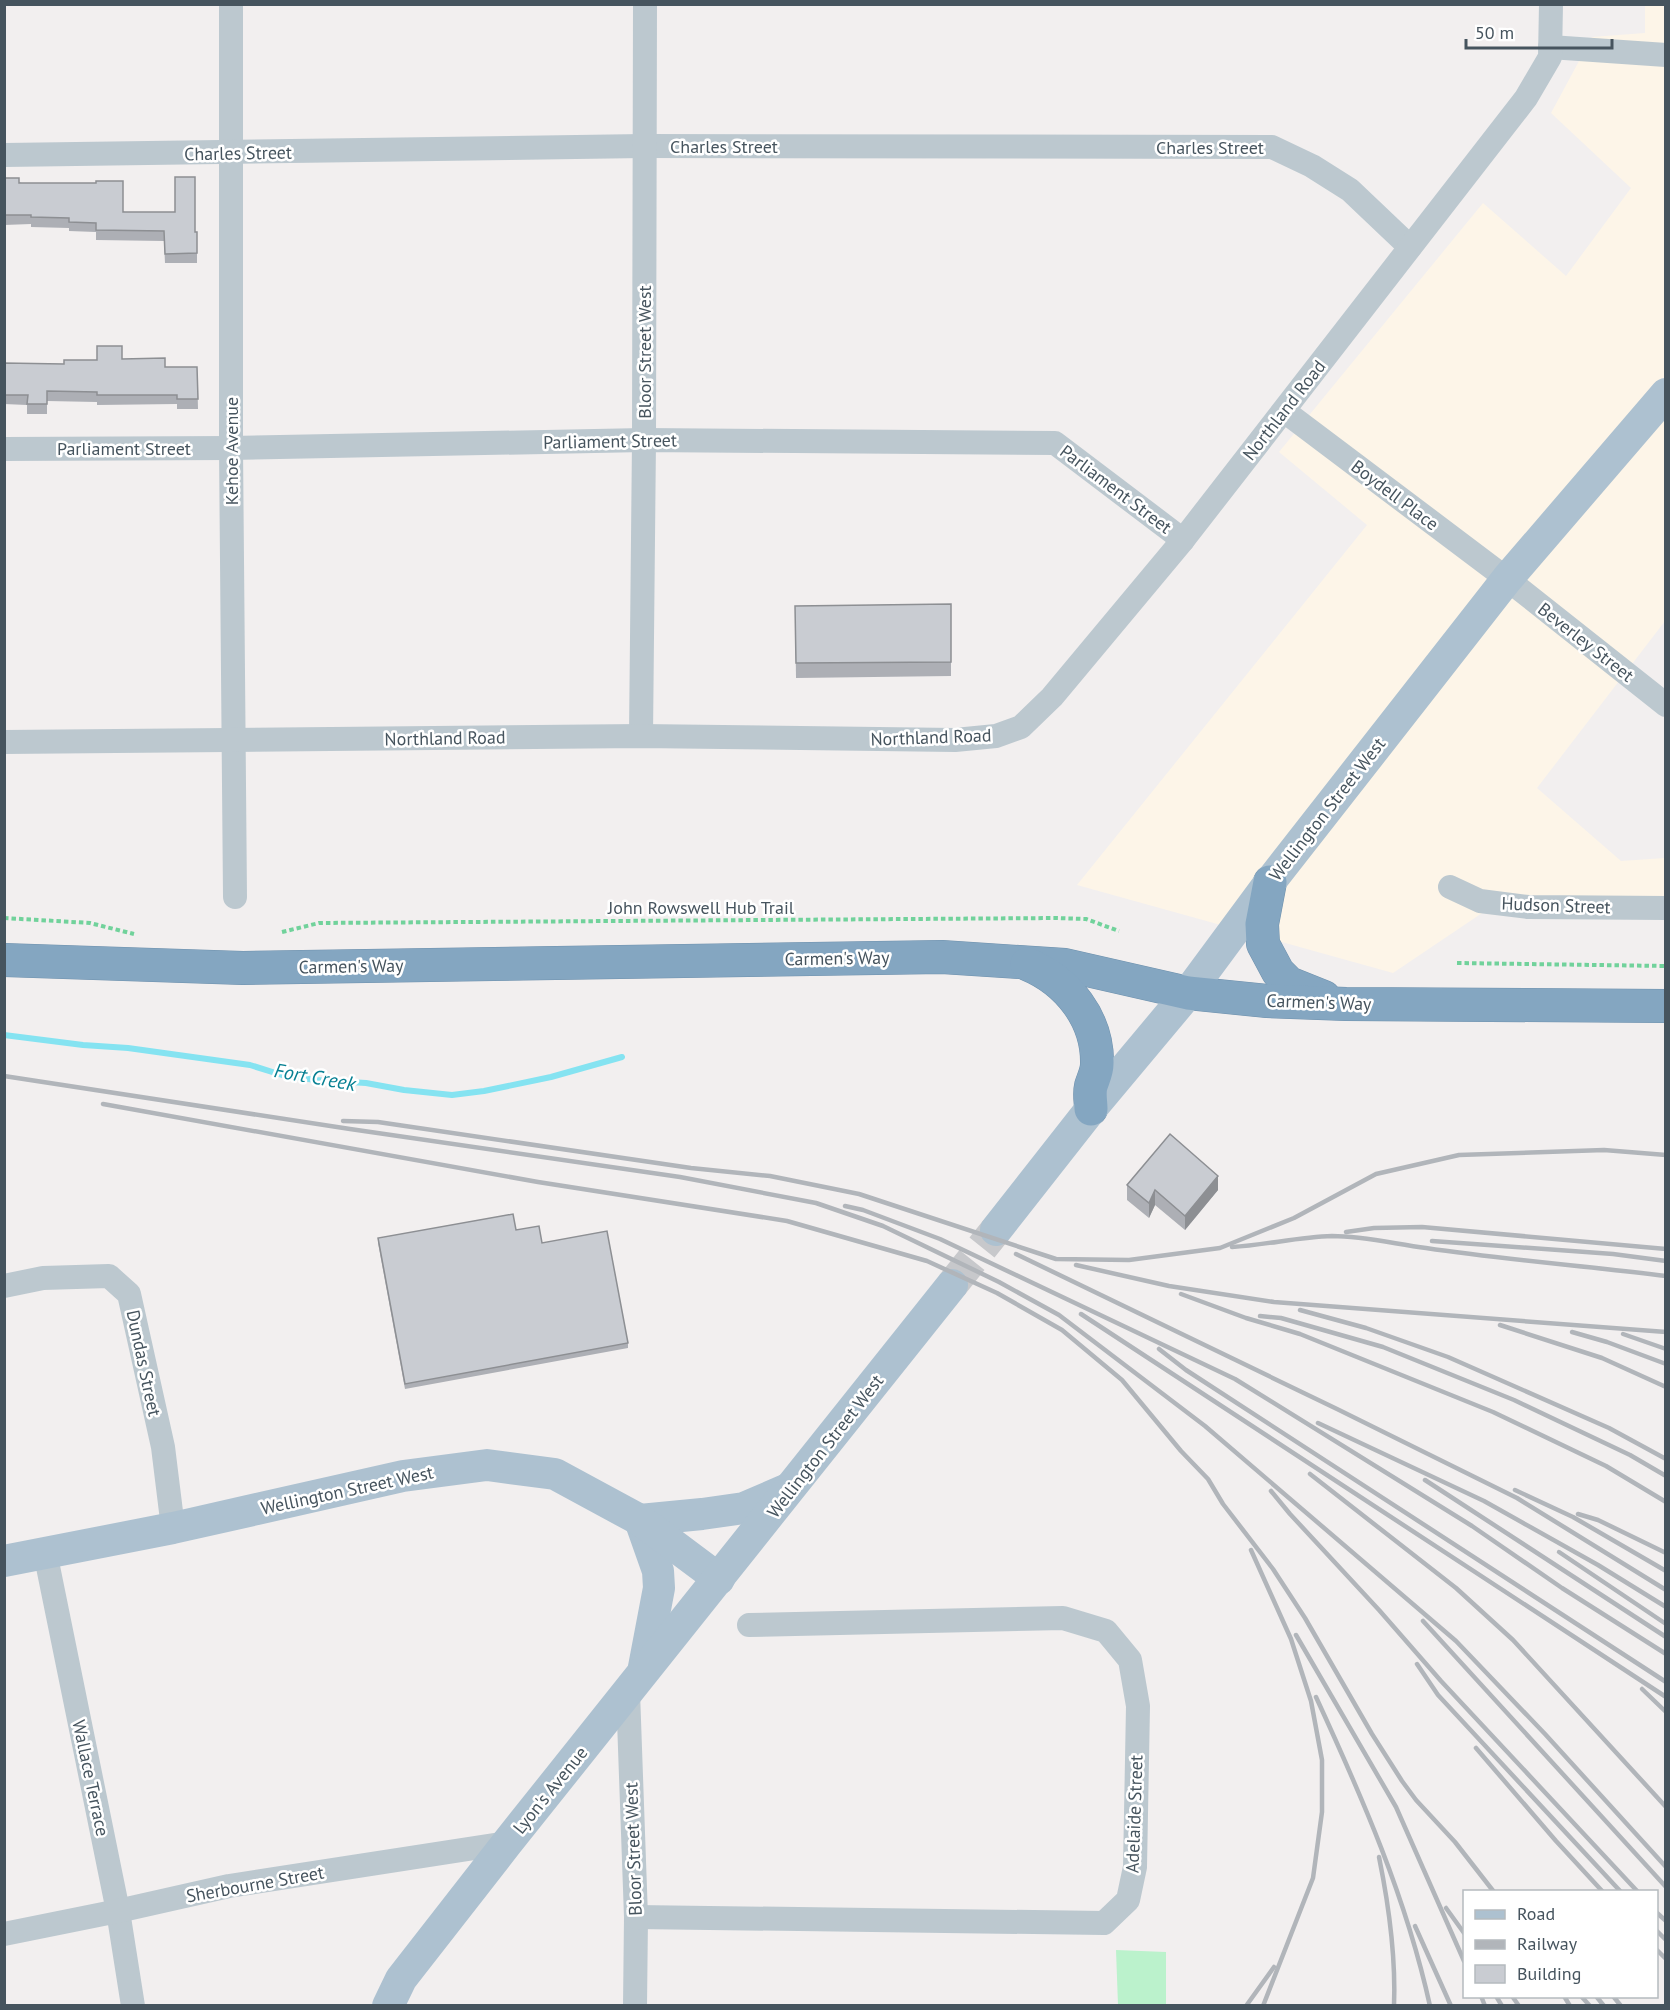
<svg xmlns="http://www.w3.org/2000/svg" width="1670" height="2010" font-family="'PT Sans',sans-serif">
  <style>
    .commercial { fill: #fdf5e8 }
    .green { fill: #bbf2cc }
    .lines { fill: none; stroke-linecap: round; stroke-linejoin: round }
    .stream { stroke: #85e3f1; stroke-width: 6 }
    .major-tunnel { stroke: #c7c8cb; stroke-width: 32; stroke-dasharray: 32 16; stroke-linecap: butt }
    .highway-casing { stroke: #6f91ad; stroke-width: 34 }
    .path { stroke: #71d29b; stroke-width: 4; stroke-dasharray: 4.5 3; stroke-linecap: butt }
    .minor { stroke: #bcc8cf; stroke-width: 24 }
    .major { stroke: #adc1d0; stroke-width: 32 }
    .highway { stroke: #84a6c1; stroke-width: 33 }
    .rail { stroke: #b1b5ba; stroke-width: 4.5 }
    .wall { fill: #adafb5 }
    .shaded-wall { fill: #8d8f93 }
    .building { fill: #c9ccd2; stroke: #8d8f93; stroke-width: 1.5 }
    .labels { text-anchor: middle; dominant-baseline: central; stroke-width: 5; stroke-linejoin: round; paint-order: stroke }
    .street-label { font-size: 18px; fill: #46545e; stroke: #fff }
    .water-label { font-size: 20px; font-style: italic; fill: #078093; stroke: #fff }
  </style>
  <rect width="100%" height="100%" fill="#f2efef"/>
  <path class="commercial" d="M 1645,5 L 1665,5 L 1665,621 L 1537,788 L 1621,861 L 1665,858 L 1665,904 L 1497,903 L 1393,973 L 1077,885 L 1367,525 L 1279,452 L 1483,203 L 1566,276 L 1631,188 L 1551,113 L 1592,37 L 1645,33 Z"/>
  <path class="green" d="M 1116,1950 L 1166,1952 L 1166,2005 L 1118,2005 Z"/>
  <g class="lines">
    <path class="stream" d="M 4,1035 L 83,1045 L 128,1048 L 250,1065 L 282,1075 L 315,1080 L 366,1083 L 404,1090 L 452,1095 L 484,1091 L 551,1077 L 622,1057"/>
    <path class="major-tunnel" d="M 952,1285 L 996,1230"/>
    <defs>
      <g id="highway">
        <path d="M 1270,882 L 1262,924 L 1263,944 L 1278,972 L 1289,983 L 1324,997"/>
        <path d="M 4,960 L 243,968 L 942,957 L 1065,965 L 1188,993 L 1267,1001 L 1346,1004 L 1666,1006"/>
        <path d="M 1027,964 C 1068,981 1098,1019 1097,1064 C 1097,1072 1093,1079 1091,1086 C 1089,1094 1091,1102 1091,1109"/>
      </g>
    </defs>
    <use href="#highway" class="highway-casing"/>
    <g class="path">
      <path d="M 4,918 L 90,923 L 134,934"/>
      <path d="M 282,932 L 319,923 L 1057,918 L 1086,919 L 1119,931"/>
      <path d="M 1457,963 L 1666,966"/>
    </g>
    <g class="minor">
      <path d="M 231,4 L 231,448 L 235,897"/>
      <path d="M 1550,47 L 1666,55"/>
      <path d="M 4,155 L 644,146 L 1272,147 L 1312,166 L 1350,190 L 1410,247"/>
      <path d="M 1284,411 L 1507,579 L 1666,705"/>
      <path d="M 4,449 L 231,448 L 644,440 L 1055,443 L 1183,540"/>
      <path d="M 641,736 L 644,440 L 645,4"/>
      <path d="M 4,742 L 641,736 L 955,740 L 996,736 L 1021,727 L 1052,697 L 1183,540 L 1526,98 L 1550,57 L 1551,4"/>
      <path d="M 1450,887 L 1480,901 L 1528,907 L 1666,908"/>
      <path d="M 4,1286 L 43,1278 L 109,1276 L 129,1294 L 163,1447 L 173,1528"/>
      <path d="M 45,1552 L 118,1911 L 133,2006"/>
      <path d="M 628,1692 L 636,1917 L 635,2006"/>
      <path d="M 636,1917 L 1104,1923 L 1128,1900 L 1135,1867 L 1138,1706 L 1130,1660 L 1106,1631 L 1063,1618 L 749,1625"/>
      <path d="M 4,1934 L 118,1911 L 229,1886 L 507,1843"/>
    </g>
    <g class="major">
      <path d="M 996,1230 L 1091,1109 L 1188,993 L 1270,882 L 1507,579 L 1666,394"/>
      <path d="M 640,1520 L 658,1571 L 659,1588 L 644,1667"/>
      <path d="M 640,1520 L 702,1514 L 744,1508 L 788,1489"/>
      <path d="M 4,1561 L 173,1528 L 403,1476 L 487,1465 L 555,1474 L 640,1520 L 719,1579"/>
      <path d="M 388,2006 L 401,1979 L 507,1843 L 952,1285"/>
    </g>
    <use href="#highway" class="highway"/>
    <g class="rail">
      <path d="M 4,1076 L 350,1129 L 680,1177 L 816,1203 L 883,1226 L 999,1282 L 1059,1315 L 1205,1426 L 1456,1641 L 1545,1734 L 1666,1867"/>
      <path d="M 103,1104 L 538,1182 L 787,1221 L 927,1261 L 997,1293 L 1062,1330 L 1122,1380 L 1181,1451 L 1208,1479 L 1223,1504 L 1273,1569 L 1305,1618 L 1372,1734 L 1402,1781 L 1416,1800 L 1455,1842 L 1494,1892"/>
      <path d="M 343,1121 L 378,1122 L 691,1168 L 770,1176 L 859,1194 L 1056,1259 L 1129,1260 L 1220,1248 L 1294,1218 L 1376,1174 L 1459,1155 L 1604,1150 L 1666,1155"/>
      <path d="M 845,1206 L 863,1210 L 940,1239 L 1235,1379 L 1472,1526 L 1562,1588 L 1666,1654"/>
      <path d="M 1346,1232 L 1374,1228 L 1422,1227 L 1666,1249"/>
      <path d="M 1432,1241 L 1613,1254 L 1666,1261"/>
      <path d="M 1232,1247 C 1266,1245 1298,1237 1332,1236 C 1364,1236 1395,1244 1426,1248 C 1506,1260 1586,1266 1666,1276"/>
      <path d="M 1016,1254 L 1337,1409 L 1517,1498 L 1666,1590"/>
      <path d="M 1076,1265 L 1169,1286 L 1274,1302 L 1666,1332"/>
      <path d="M 1181,1294 L 1246,1318 L 1300,1334 L 1493,1412 L 1606,1466 L 1666,1502"/>
      <path d="M 1300,1310 L 1366,1328 L 1448,1357 L 1609,1428 L 1666,1459"/>
      <path d="M 1081,1314 L 1666,1697"/>
      <path d="M 1260,1316 L 1281,1318 L 1383,1347 L 1514,1400 L 1630,1455 L 1666,1476"/>
      <path d="M 1500,1325 L 1602,1358 L 1666,1387"/>
      <path d="M 1572,1332 L 1607,1342 L 1666,1364"/>
      <path d="M 1623,1334 L 1666,1349"/>
      <path d="M 1159,1349 L 1186,1370 L 1666,1682"/>
      <path d="M 1318,1423 L 1484,1501 L 1598,1565 L 1666,1607"/>
      <path d="M 1310,1474 L 1456,1588 L 1513,1640 L 1666,1807"/>
      <path d="M 1425,1480 L 1666,1637"/>
      <path d="M 1515,1490 L 1573,1517 L 1666,1571"/>
      <path d="M 1271,1491 L 1290,1514 L 1379,1610 L 1441,1681 L 1638,1892"/>
      <path d="M 1578,1514 L 1598,1520 L 1666,1553"/>
      <path d="M 1251,1550 L 1291,1639 L 1311,1701 L 1322,1760 L 1322,1812 L 1313,1878 L 1263,2006"/>
      <path d="M 1559,1552 L 1666,1624"/>
      <path d="M 1423,1621 L 1666,1887"/>
      <path d="M 1296,1635 L 1396,1807 L 1464,1961"/>
      <path d="M 1417,1664 L 1438,1695 L 1621,1892"/>
      <path d="M 1642,1689 L 1666,1712"/>
      <path d="M 1316,1697 C 1362,1797 1406,1897 1430,2006"/>
      <path d="M 1476,1748 L 1556,1841 L 1603,1892"/>
      <path d="M 1379,1857 C 1389,1906 1396,1955 1394,2006"/>
      <path d="M 1446,1908 L 1464,1933"/>
      <path d="M 1656,1912 L 1666,1921"/>
      <path d="M 1415,1926 L 1451,2006"/>
      <path d="M 1656,1930 L 1666,1940"/>
      <path d="M 1656,1949 L 1666,1959"/>
      <path d="M 1481,1996 L 1485,2006"/>
      <path d="M 1496,1996 L 1502,2006"/>
      <path d="M 1512,1996 L 1519,2006"/>
      <path d="M 1564,1996 L 1570,2006"/>
      <path d="M 1581,1996 L 1590,2006"/>
      <path d="M 1596,1996 L 1604,2006"/>
      <path d="M 1613,1996 L 1621,2006"/>
      <path d="M 1246,2006 L 1274,1967"/>
    </g>
  </g>
  <g class="wall">
    <path d="M 4,178 L 197,232 L 197,263 L 165,263 L 164,241 L 96,240 L 96,232 L 69,231 L 69,228 L 31,227 L 31,224 L 4,225 Z"/>
    <path d="M 122,359 L 165,367 L 197,367 L 198,409 L 177,409 L 177,404 L 97,405 L 97,402 L 47,401 L 47,414 L 27,414 L 27,405 L 4,404 L 4,363 L 64,364 Z"/>
    <path d="M 951,604 L 951,676 L 796,678 L 795,606 Z"/>
    <path d="M 1127,1185 L 1218,1190 L 1185,1230 L 1155,1205 L 1149,1218 L 1127,1200 Z"/>
    <path d="M 516,1230 L 542,1243 L 628,1343 L 628,1348 L 405,1389 L 378,1243 L 378,1238 Z"/>
  </g>
  <g class="shaded-wall">
    <path d="M 1218,1176 L 1218,1190 L 1185,1230 L 1185,1216 Z"/>
    <path d="M 1155,1190 L 1155,1205 L 1149,1218 L 1149,1203 Z"/>
  </g>
  <g class="building">
    <path d="M 175,177 L 195,177 L 195,232 L 197,232 L 197,253 L 165,254 L 164,231 L 96,230 L 96,223 L 69,222 L 69,218 L 31,217 L 31,215 L 4,215 L 4,178 L 19,178 L 19,183 L 96,183 L 96,181 L 123,181 L 123,212 L 175,212 Z"/>
    <path d="M 97,346 L 122,346 L 122,359 L 165,358 L 165,367 L 197,367 L 198,399 L 177,399 L 177,395 L 97,395 L 97,392 L 47,391 L 47,404 L 27,404 L 28,395 L 4,395 L 4,363 L 64,364 L 64,360 L 97,360 Z"/>
    <path d="M 951,604 L 951,662 L 796,663 L 795,606 Z"/>
    <path d="M 1170,1134 L 1218,1176 L 1185,1216 L 1155,1190 L 1149,1203 L 1127,1185 Z"/>
    <path d="M 513,1214 L 516,1230 L 539,1226 L 542,1243 L 607,1231 L 628,1343 L 405,1384 L 378,1238 Z"/>
  </g>
  <g class="labels">
    <g class="street-label">
      <text x="724" y="146">Charles Street</text>
      <text x="1210" y="147">Charles Street</text>
      <text transform="translate(238 153) rotate(-1)">Charles Street</text>
      <text transform="translate(644 352) rotate(-90)">Bloor Street West</text>
      <text transform="translate(1284 410) rotate(-52)">Northland Road</text>
      <text transform="translate(610 441) rotate(-1)">Parliament Street</text>
      <text x="124" y="448">Parliament Street</text>
      <text transform="translate(231 451) rotate(-90)">Kehoe Avenue</text>
      <text transform="translate(1116 489) rotate(37)">Parliament Street</text>
      <text transform="translate(1395 495) rotate(37)">Boydell Place</text>
      <text transform="translate(1586 642) rotate(38)">Beverley Street</text>
      <text transform="translate(931 737) rotate(-2)">Northland Road</text>
      <text transform="translate(445 738) rotate(-1)">Northland Road</text>
      <text transform="translate(1327 809) rotate(-52)">Wellington Street West</text>
      <text transform="translate(1556 905) rotate(2)">Hudson Street</text>
      <text x="701" y="907">John Rowswell Hub Trail</text>
      <text transform="translate(837 958) rotate(-1)">Carmen's Way</text>
      <text transform="translate(351 966) rotate(-1)">Carmen's Way</text>
      <text transform="translate(1319 1002) rotate(2)">Carmen's Way</text>
      <text transform="translate(144 1363) rotate(78)">Dundas Street</text>
      <text transform="translate(825 1446) rotate(-52)">Wellington Street West</text>
      <text transform="translate(347 1490) rotate(-12)">Wellington Street West</text>
      <text transform="translate(91 1778) rotate(78)">Wallace Terrace</text>
      <text transform="translate(550 1790) rotate(-51)">Lyon's Avenue</text>
      <text transform="translate(1134 1814) rotate(-88)">Adelaide Street</text>
      <text transform="translate(633 1849) rotate(-92)">Bloor Street West</text>
      <text transform="translate(255 1884) rotate(-10)">Sherbourne Street</text>
    </g>
    <g class="water-label">
      <text transform="translate(315 1077) rotate(10)">Fort Creek</text>
    </g>
  </g>
  <rect width="1670" height="2010" fill="none" stroke="#46545e" stroke-width="12"/>
  <rect x="1463" y="1890" width="195" height="108" fill="#ffffff" stroke="#b5bbbf" stroke-width="1.5"/>
  <rect x="1475" y="1910" width="30" height="9" fill="#adc1d0" stroke="#b5bbbf" stroke-width="1.5"/>
  <text x="1517" y="1920" font-size="18" fill="#46545e">Road</text>
  <rect x="1475" y="1940" width="30" height="9" fill="#b1b5ba" stroke="#b5bbbf" stroke-width="1.5"/>
  <text x="1517" y="1950" font-size="18" fill="#46545e">Railway</text>
  <rect x="1475" y="1965" width="30" height="18" fill="#c9ccd2" stroke="#b5bbbf" stroke-width="1.5"/>
  <text x="1517" y="1980" font-size="18" fill="#46545e">Building</text>
  <path d="M1466 39v9h146v-9" fill="none" stroke="#46545e" stroke-width="3"/>
  <text x="1475" y="39" font-size="18" fill="#46545e" stroke="#ffffff" stroke-width="4.5" paint-order="stroke">50 m</text>
</svg>
